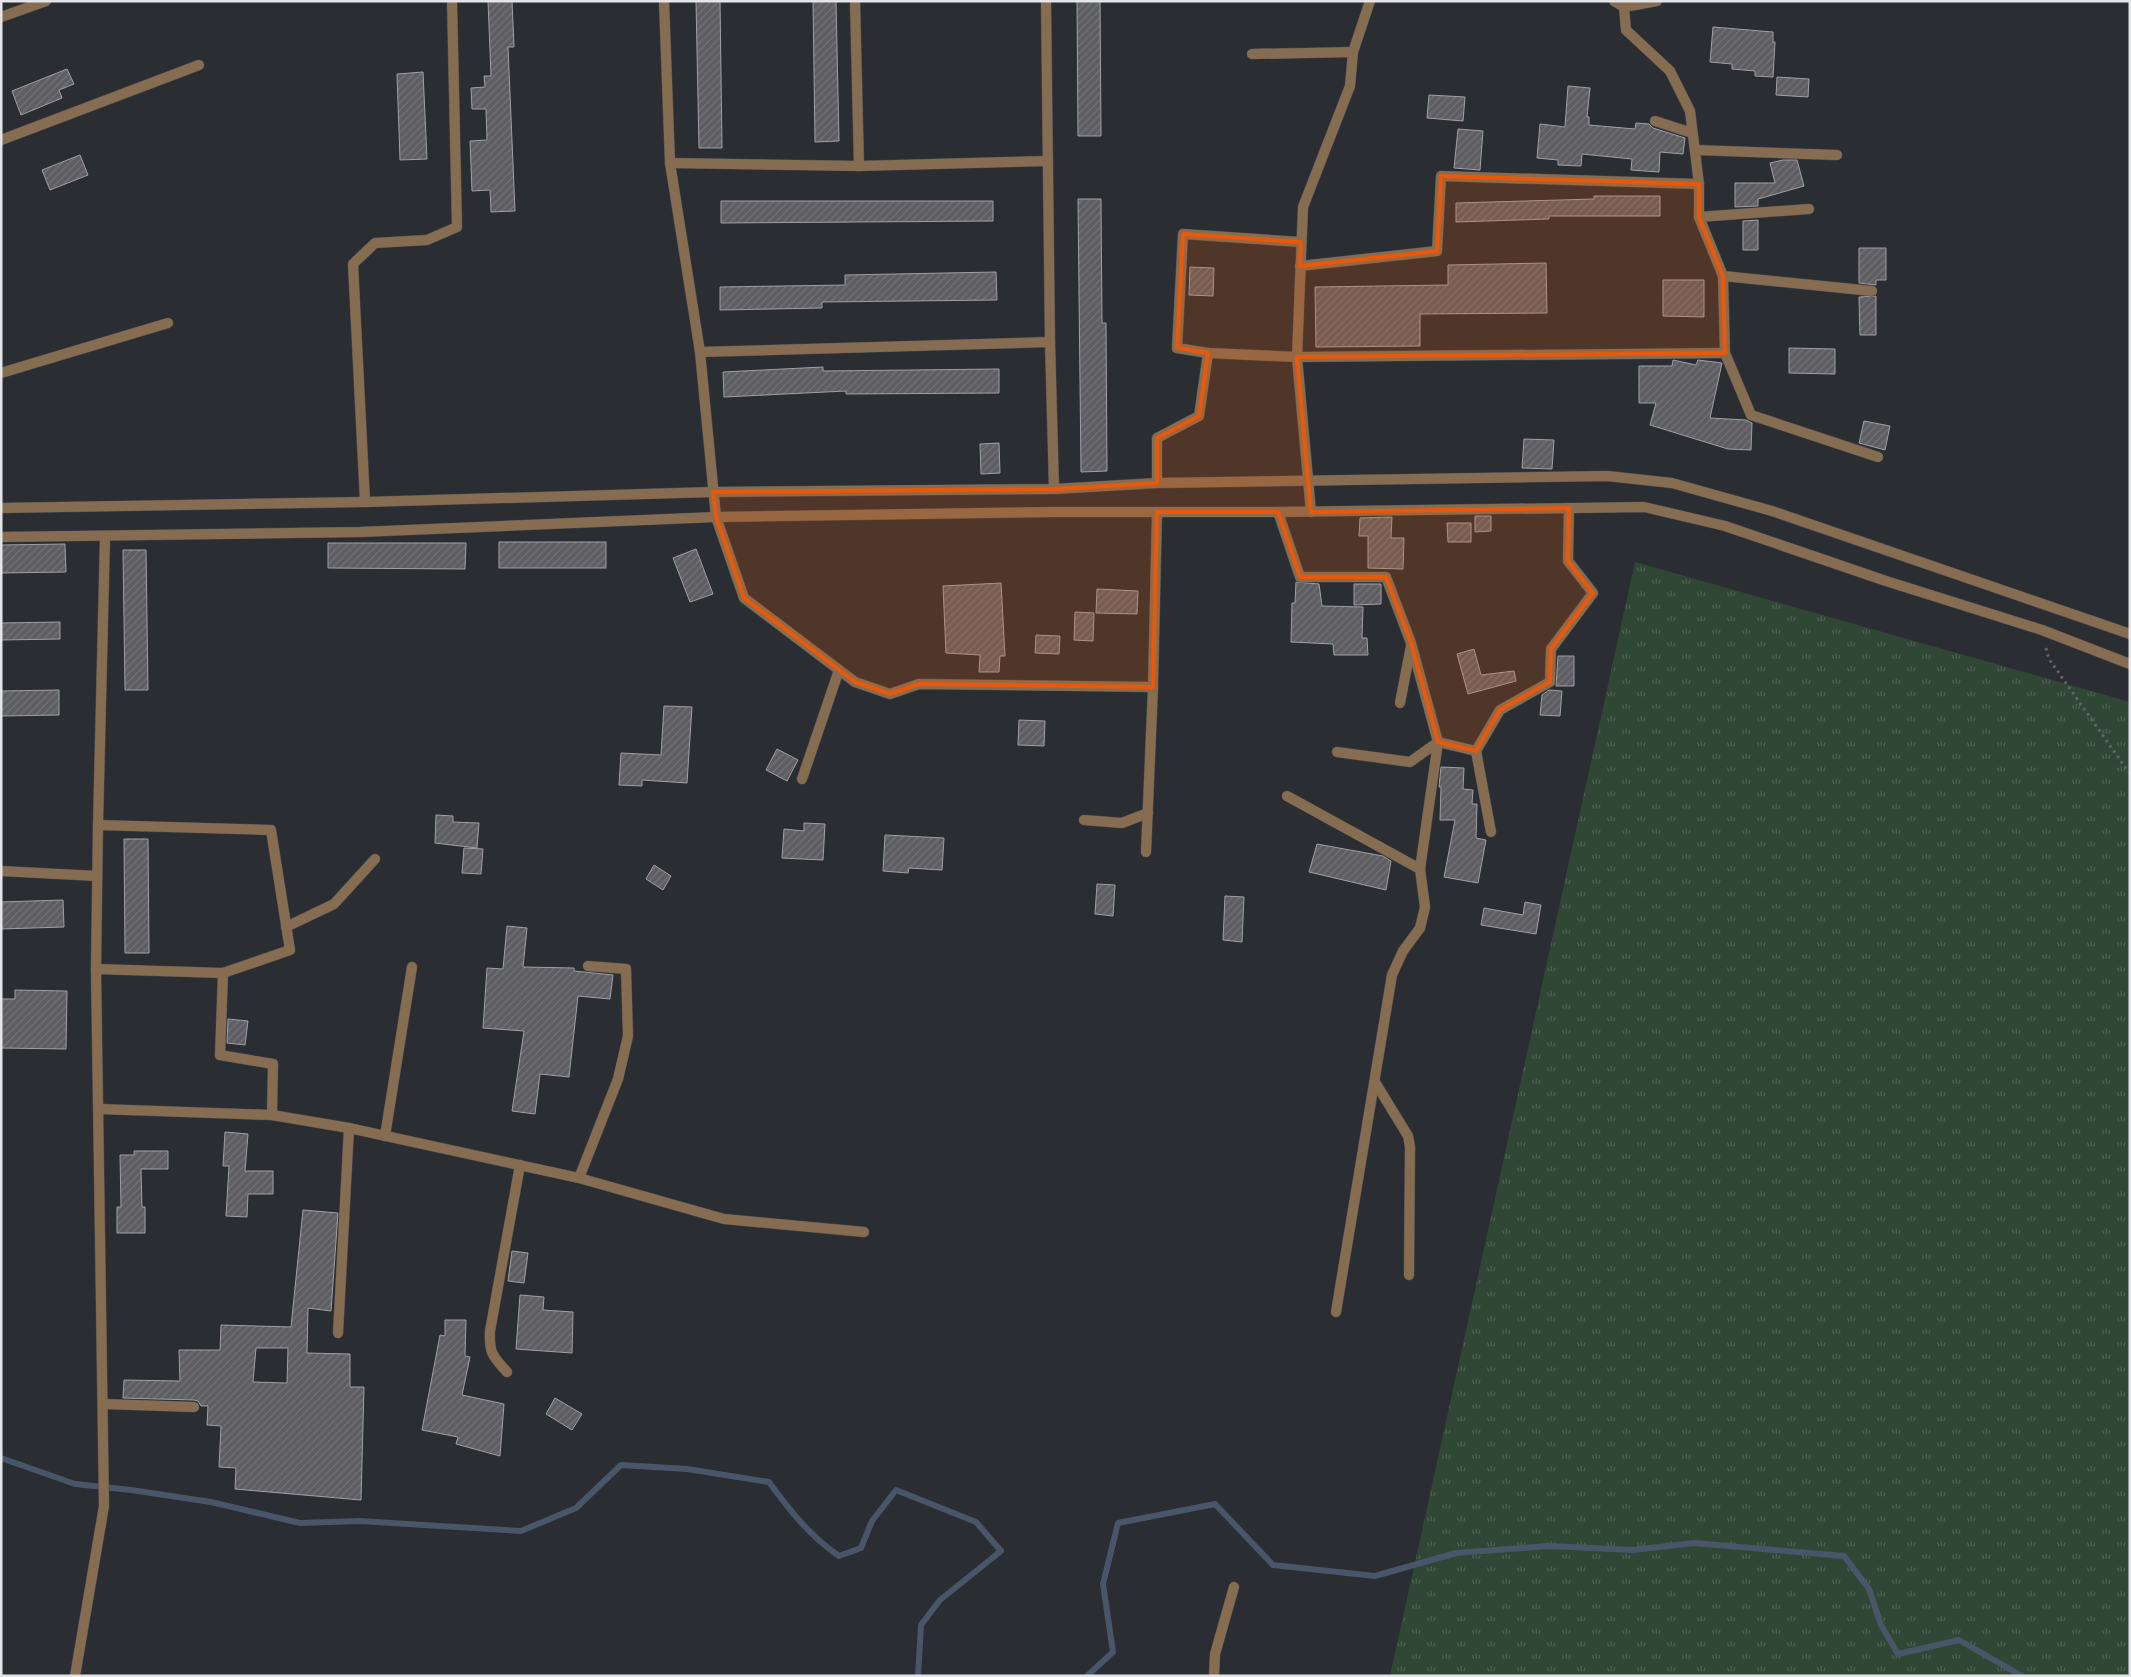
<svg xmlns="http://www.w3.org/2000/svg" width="2131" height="1677" font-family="'Times New Roman',serif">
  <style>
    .grass { fill: url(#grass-tufts) }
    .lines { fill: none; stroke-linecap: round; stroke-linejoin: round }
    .stream { stroke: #495669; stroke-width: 6 }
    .building { fill: url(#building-hatch); stroke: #a0a0a5; fill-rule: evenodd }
    .minor-casing { stroke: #484a4e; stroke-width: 11 }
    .tertiary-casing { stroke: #484a4e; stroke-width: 11 }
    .path { stroke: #626568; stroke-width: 3; stroke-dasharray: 2.5 4; stroke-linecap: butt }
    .minor { stroke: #866c50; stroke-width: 10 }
    .tertiary { stroke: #866c50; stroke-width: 10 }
    .marked { fill: #e8590c; fill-opacity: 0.2; stroke: #e8590c; stroke-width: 4; stroke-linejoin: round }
  </style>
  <defs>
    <pattern id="grass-tufts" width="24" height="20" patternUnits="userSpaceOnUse" patternTransform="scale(1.25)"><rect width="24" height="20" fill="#304736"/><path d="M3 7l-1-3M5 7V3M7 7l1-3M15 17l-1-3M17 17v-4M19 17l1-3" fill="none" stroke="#4e6153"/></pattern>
    <pattern id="building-hatch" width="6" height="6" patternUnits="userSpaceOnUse" patternTransform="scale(1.25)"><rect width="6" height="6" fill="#5d5d62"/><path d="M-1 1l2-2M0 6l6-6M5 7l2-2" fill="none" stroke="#747478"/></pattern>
  </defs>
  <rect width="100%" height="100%" fill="#2a2d31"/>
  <path class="grass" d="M 1635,562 L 2130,702 L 2130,1676 L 1390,1676 Z"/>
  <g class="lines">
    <g class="stream">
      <path d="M 1,1458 L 75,1484 L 131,1490 L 211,1502 L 300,1523 L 359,1521 L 521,1531 L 576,1508 L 621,1465 L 687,1469 L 769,1482 C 790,1511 810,1536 839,1556 L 861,1548 L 872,1521 L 896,1490 L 976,1522 L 1001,1551 L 940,1600 L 921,1625 L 918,1676"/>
      <path d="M 1087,1676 L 1113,1652 L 1103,1584 L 1118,1523 L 1215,1504 L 1273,1565 L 1375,1576 L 1456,1553 L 1549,1546 L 1633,1550 L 1694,1543 L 1844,1556 L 1869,1589 L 1881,1625 L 1898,1654 L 1959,1640 L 2022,1676"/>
    </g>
  </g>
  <g class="building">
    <path d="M 488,1 L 512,1 L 514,47 L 508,47 L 515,211 L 491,212 L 490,190 L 472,191 L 470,141 L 487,140 L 486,109 L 472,109 L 471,88 L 485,87 L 484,76 L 491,76 Z"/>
    <path d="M 696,1 L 720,1 L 722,148 L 699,148 Z"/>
    <path d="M 813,1 L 836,1 L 839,141 L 815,142 Z"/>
    <path d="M 1077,1 L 1100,1 L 1101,136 L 1078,136 Z"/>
    <path d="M 1713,27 L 1773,32 L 1773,42 L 1775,42 L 1773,77 L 1755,76 L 1755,71 L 1732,69 L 1732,64 L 1710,62 Z"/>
    <path d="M 67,69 L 74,84 L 59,90 L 62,98 L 21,115 L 12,91 Z"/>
    <path d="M 423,72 L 427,159 L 400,160 L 397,74 Z"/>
    <path d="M 1777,77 L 1809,79 L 1808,97 L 1776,95 Z"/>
    <path d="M 1568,86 L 1590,88 L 1587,117 L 1589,117 L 1589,125 L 1635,129 L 1636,123 L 1649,124 L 1653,128 L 1685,138 L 1683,154 L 1660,152 L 1659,172 L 1631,170 L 1632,159 L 1582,154 L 1581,166 L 1558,165 L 1558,160 L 1537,158 L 1540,124 L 1565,127 Z"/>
    <path d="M 1429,95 L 1465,97 L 1463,121 L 1427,118 Z"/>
    <path d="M 1458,129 L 1483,131 L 1480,170 L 1454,168 Z"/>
    <path d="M 80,155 L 88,175 L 50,190 L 42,170 Z"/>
    <path d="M 1783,160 L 1797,160 L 1804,186 L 1758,199 L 1758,206 L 1735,207 L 1735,183 L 1775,183 L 1770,163 Z"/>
    <path d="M 1594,196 L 1660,196 L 1660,216 L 1549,216 L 1549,219 L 1456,222 L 1456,203 L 1594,199 Z"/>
    <path d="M 1078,199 L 1101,199 L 1102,323 L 1106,323 L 1107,471 L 1081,472 Z"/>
    <path d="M 721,201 L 993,201 L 993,221 L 721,223 Z"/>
    <path d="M 1758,220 L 1758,250 L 1743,250 L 1743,221 Z"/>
    <path d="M 1859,248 L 1886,248 L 1886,280 L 1876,280 L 1876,285 L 1859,283 Z"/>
    <path d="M 1546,263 L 1547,313 L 1420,314 L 1420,346 L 1316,347 L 1315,287 L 1448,285 L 1448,265 Z"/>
    <path d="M 1190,267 L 1214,268 L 1213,296 L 1189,295 Z"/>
    <path d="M 996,272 L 997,300 L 822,302 L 822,308 L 720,310 L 720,287 L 845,285 L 845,275 Z"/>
    <path d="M 1663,280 L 1704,280 L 1704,317 L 1663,316 Z"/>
    <path d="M 1876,296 L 1876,335 L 1860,335 L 1859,297 Z"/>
    <path d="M 1789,348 L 1835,349 L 1835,374 L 1789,373 Z"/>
    <path d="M 1673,360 L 1696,365 L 1698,360 L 1722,363 L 1710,418 L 1746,420 L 1752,423 L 1751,450 L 1728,449 L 1650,425 L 1656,403 L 1639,403 L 1639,366 L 1672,366 Z"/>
    <path d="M 823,367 L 823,371 L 999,369 L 999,393 L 846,394 L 846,391 L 724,397 L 723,372 Z"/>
    <path d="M 1864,421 L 1890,426 L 1885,450 L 1859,443 Z"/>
    <path d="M 1524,439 L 1554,440 L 1552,469 L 1522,468 Z"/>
    <path d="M 999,443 L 1000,473 L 981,474 L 980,444 Z"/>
    <path d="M 1475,516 L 1491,516 L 1491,531 L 1475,532 Z"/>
    <path d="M 1392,517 L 1391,538 L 1404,538 L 1403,569 L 1368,568 L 1368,536 L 1359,536 L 1360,518 Z"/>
    <path d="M 1447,523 L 1471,523 L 1471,542 L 1448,542 Z"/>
    <rect x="499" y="542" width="107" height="26"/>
    <path d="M 328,543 L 466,543 L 465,569 L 328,568 Z"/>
    <path d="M 65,544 L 66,572 L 1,573 L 1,545 Z"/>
    <path d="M 696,549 L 713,594 L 690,602 L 673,558 Z"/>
    <path d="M 123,550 L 146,550 L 148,690 L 125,690 Z"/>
    <path d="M 1296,582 L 1319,584 L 1322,606 L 1363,607 L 1362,638 L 1367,638 L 1368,655 L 1334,655 L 1333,644 L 1291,642 L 1292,603 L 1295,603 Z"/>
    <path d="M 1001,583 L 1005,656 L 1000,656 L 999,672 L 979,672 L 980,655 L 946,653 L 943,586 Z"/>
    <path d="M 1354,584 L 1381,584 L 1381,604 L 1354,605 Z"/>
    <path d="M 1097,589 L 1138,591 L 1137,614 L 1096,613 Z"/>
    <path d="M 1075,612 L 1094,613 L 1093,641 L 1074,640 Z"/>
    <path d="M 60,622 L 60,639 L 1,640 L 1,623 Z"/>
    <path d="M 1036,635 L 1060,636 L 1059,654 L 1035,653 Z"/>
    <path d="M 1474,649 L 1481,675 L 1514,671 L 1516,681 L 1468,694 L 1457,654 Z"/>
    <path d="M 1558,656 L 1574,656 L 1574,686 L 1556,686 Z"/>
    <path d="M 59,690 L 59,715 L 1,716 L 1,691 Z"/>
    <path d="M 1549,690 L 1562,691 L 1560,716 L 1540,715 L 1542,695 Z"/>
    <path d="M 664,706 L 692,707 L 687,783 L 642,780 L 642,786 L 619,785 L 621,753 L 661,755 Z"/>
    <path d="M 1019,720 L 1045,721 L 1044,746 L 1018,745 Z"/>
    <path d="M 777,749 L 798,760 L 787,781 L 766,770 Z"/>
    <path d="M 1441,767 L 1464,768 L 1463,789 L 1473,790 L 1472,804 L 1477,804 L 1476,838 L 1486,840 L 1478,883 L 1444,877 L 1455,820 L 1440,820 L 1441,787 L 1439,787 Z"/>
    <path d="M 436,815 L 453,816 L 453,822 L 479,823 L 477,848 L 435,843 Z"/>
    <path d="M 804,823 L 825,824 L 823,860 L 782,858 L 784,829 L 804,831 Z"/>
    <path d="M 885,835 L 944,838 L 942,870 L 909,868 L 908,873 L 883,871 Z"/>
    <path d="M 124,839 L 148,839 L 149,953 L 125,953 Z"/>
    <path d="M 1317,844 L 1383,856 L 1391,861 L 1386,890 L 1309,872 Z"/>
    <path d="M 464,848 L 483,849 L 481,874 L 462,873 Z"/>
    <path d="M 654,865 L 671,876 L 663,890 L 646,879 Z"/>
    <path d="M 1097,884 L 1115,885 L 1113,916 L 1095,914 Z"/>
    <path d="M 1225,896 L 1244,897 L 1242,942 L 1223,940 Z"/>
    <path d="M 63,900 L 64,927 L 1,929 L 1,902 Z"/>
    <path d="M 1525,902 L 1541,905 L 1536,934 L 1481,925 L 1484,908 L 1523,915 Z"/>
    <path d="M 507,926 L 527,928 L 523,967 L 574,968 L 574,971 L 613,975 L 610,999 L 578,996 L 569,1077 L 540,1074 L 535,1114 L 512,1111 L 524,1031 L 483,1028 L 487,968 L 503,969 Z"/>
    <path d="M 15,990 L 67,991 L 66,1049 L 1,1048 L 1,999 L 15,999 Z"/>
    <path d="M 228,1019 L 248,1021 L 245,1045 L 227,1043 Z"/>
    <path d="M 225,1132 L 248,1134 L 245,1171 L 273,1171 L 273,1194 L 248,1194 L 247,1217 L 226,1216 L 229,1166 L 223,1166 Z"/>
    <path d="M 134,1151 L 168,1151 L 168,1169 L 141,1169 L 142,1207 L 145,1207 L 145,1233 L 117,1233 L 117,1207 L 121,1207 L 120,1155 L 134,1155 Z"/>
    <path d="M 303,1210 L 338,1213 L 331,1311 L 308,1308 L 307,1353 L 350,1354 L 350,1387 L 364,1387 L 361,1500 L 235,1489 L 236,1468 L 219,1467 L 221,1426 L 207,1425 L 208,1406 L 201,1406 L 198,1401 L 194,1400 L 123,1398 L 124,1380 L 180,1381 L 179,1350 L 220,1350 L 221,1325 L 291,1327 ZM 256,1348 L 288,1348 L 287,1383 L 253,1382 Z"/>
    <path d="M 512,1251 L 528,1253 L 524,1283 L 508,1281 Z"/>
    <path d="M 520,1295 L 544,1297 L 543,1310 L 573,1312 L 572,1353 L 516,1349 Z"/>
    <path d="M 445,1320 L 466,1320 L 465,1356 L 470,1357 L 462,1395 L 504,1404 L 500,1456 L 456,1444 L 458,1437 L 422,1430 L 440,1335 L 445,1336 Z"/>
    <path d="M 555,1398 L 582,1414 L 572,1430 L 546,1414 Z"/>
  </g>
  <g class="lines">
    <defs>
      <g id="minor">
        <path d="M 664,1 L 670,163 L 700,352 L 716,517 L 744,598 L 855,682 L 890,694 L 919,684 L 1153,687"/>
        <path d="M 855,1 L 859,166"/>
        <path d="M 1046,1 L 1050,342 L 1054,489"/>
        <path d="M 1614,1 L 1624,7 L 1626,30 L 1670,71 L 1690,111 L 1699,184 L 1699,217 L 1723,276 L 1725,353 L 1751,415 L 1878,457"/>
        <path d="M 1624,7 L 1657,1"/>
        <path d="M 1,17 L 46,1"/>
        <path d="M 1252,54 L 1353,52"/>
        <path d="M 1655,121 L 1692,133"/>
        <path d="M 1,140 L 199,65"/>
        <path d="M 1695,150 L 1837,155"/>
        <path d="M 670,163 L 859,166 L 1048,161"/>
        <path d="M 1699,217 L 1809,209"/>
        <path d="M 1301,242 L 1183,234 L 1177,348 L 1208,353 L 1297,357 L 1725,353"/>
        <path d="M 1300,266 L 1437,251 L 1441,176 L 1699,184"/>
        <path d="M 1723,276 L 1872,291"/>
        <path d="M 700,352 L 1050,342"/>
        <path d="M 1,373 L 168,323"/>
        <path d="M 1157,483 L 1157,438 L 1199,416 L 1208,353"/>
        <path d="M 365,502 L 353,264 L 375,243 L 427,240 L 457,227 L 452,1"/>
        <path d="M 1278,512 L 1300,577 L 1386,577 L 1411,643 L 1438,742 L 1420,869 L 1425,907 L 1420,928 L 1403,951 L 1392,975 L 1336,1312"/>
        <path d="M 1311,512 L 1297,357 L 1303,207 L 1350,86 L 1353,52 L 1370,1"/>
        <path d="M 1400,703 L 1411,646"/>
        <path d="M 1337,752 L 1410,762 L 1438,742 L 1476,751"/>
        <path d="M 802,779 L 839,670"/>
        <path d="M 1287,796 L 1420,869"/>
        <path d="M 1084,820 L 1122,823 L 1148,813"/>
        <path d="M 1491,832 L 1476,751 L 1500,710 L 1550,682 L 1551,649 L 1593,593 L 1568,561 L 1569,508"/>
        <path d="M 1146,852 L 1153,687 L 1157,512"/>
        <path d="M 1,871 L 97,876"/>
        <path d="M 286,927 L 334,904 L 375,859"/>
        <path d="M 96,969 L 223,973 L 290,950 L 271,830 L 98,825"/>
        <path d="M 223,973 L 220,1055 L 273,1064 L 272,1115"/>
        <path d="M 1375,1082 L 1408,1136 L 1410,1147 L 1409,1275"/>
        <path d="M 99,1109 L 272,1115 L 349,1128 L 579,1178 L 618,1079 L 628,1036 L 626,969 L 588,966"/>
        <path d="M 385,1136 L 412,967"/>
        <path d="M 579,1178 L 724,1219 L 864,1232"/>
        <path d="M 338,1333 L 349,1128"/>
        <path d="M 507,1372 C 492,1356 489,1352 490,1331 L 520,1165"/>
        <path d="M 104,1404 L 194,1407"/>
        <path d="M 75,1676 L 104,1506 L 96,969 L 98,825 L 105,537"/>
        <path d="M 1214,1676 L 1215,1654 L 1234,1587"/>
      </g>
      <g id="tertiary">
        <path d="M 1,508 L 365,502 L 713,492 L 1054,489 L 1157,483 L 1607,476 L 1672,483 L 1772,511 L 2130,634"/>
        <path d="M 1,537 L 360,532 L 716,517 L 1053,512 L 1278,512 L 1644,507 L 1725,526 L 1886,581 L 2042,630 L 2130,664"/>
      </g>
    </defs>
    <use href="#minor" class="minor-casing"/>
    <use href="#tertiary" class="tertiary-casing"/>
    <path class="path" d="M 2046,648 L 2049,659 L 2130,774"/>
    <use href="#minor" class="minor"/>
    <use href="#tertiary" class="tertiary"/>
  </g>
  <path class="marked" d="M 1441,176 L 1699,184 L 1699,217 L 1723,276 L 1725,353 L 1297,357 L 1311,512 L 1569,508 L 1568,561 L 1593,593 L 1551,649 L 1550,682 L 1500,710 L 1476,751 L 1438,742 L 1411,643 L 1386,577 L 1300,577 L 1278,512 L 1157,512 L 1153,687 L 919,684 L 890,694 L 855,682 L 744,598 L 716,517 L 713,492 L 1054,489 L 1157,483 L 1157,438 L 1199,416 L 1208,353 L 1177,348 L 1183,234 L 1301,242 L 1300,266 L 1437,251 Z"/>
  <rect width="2131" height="1677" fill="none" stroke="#e3e5e8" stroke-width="5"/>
</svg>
